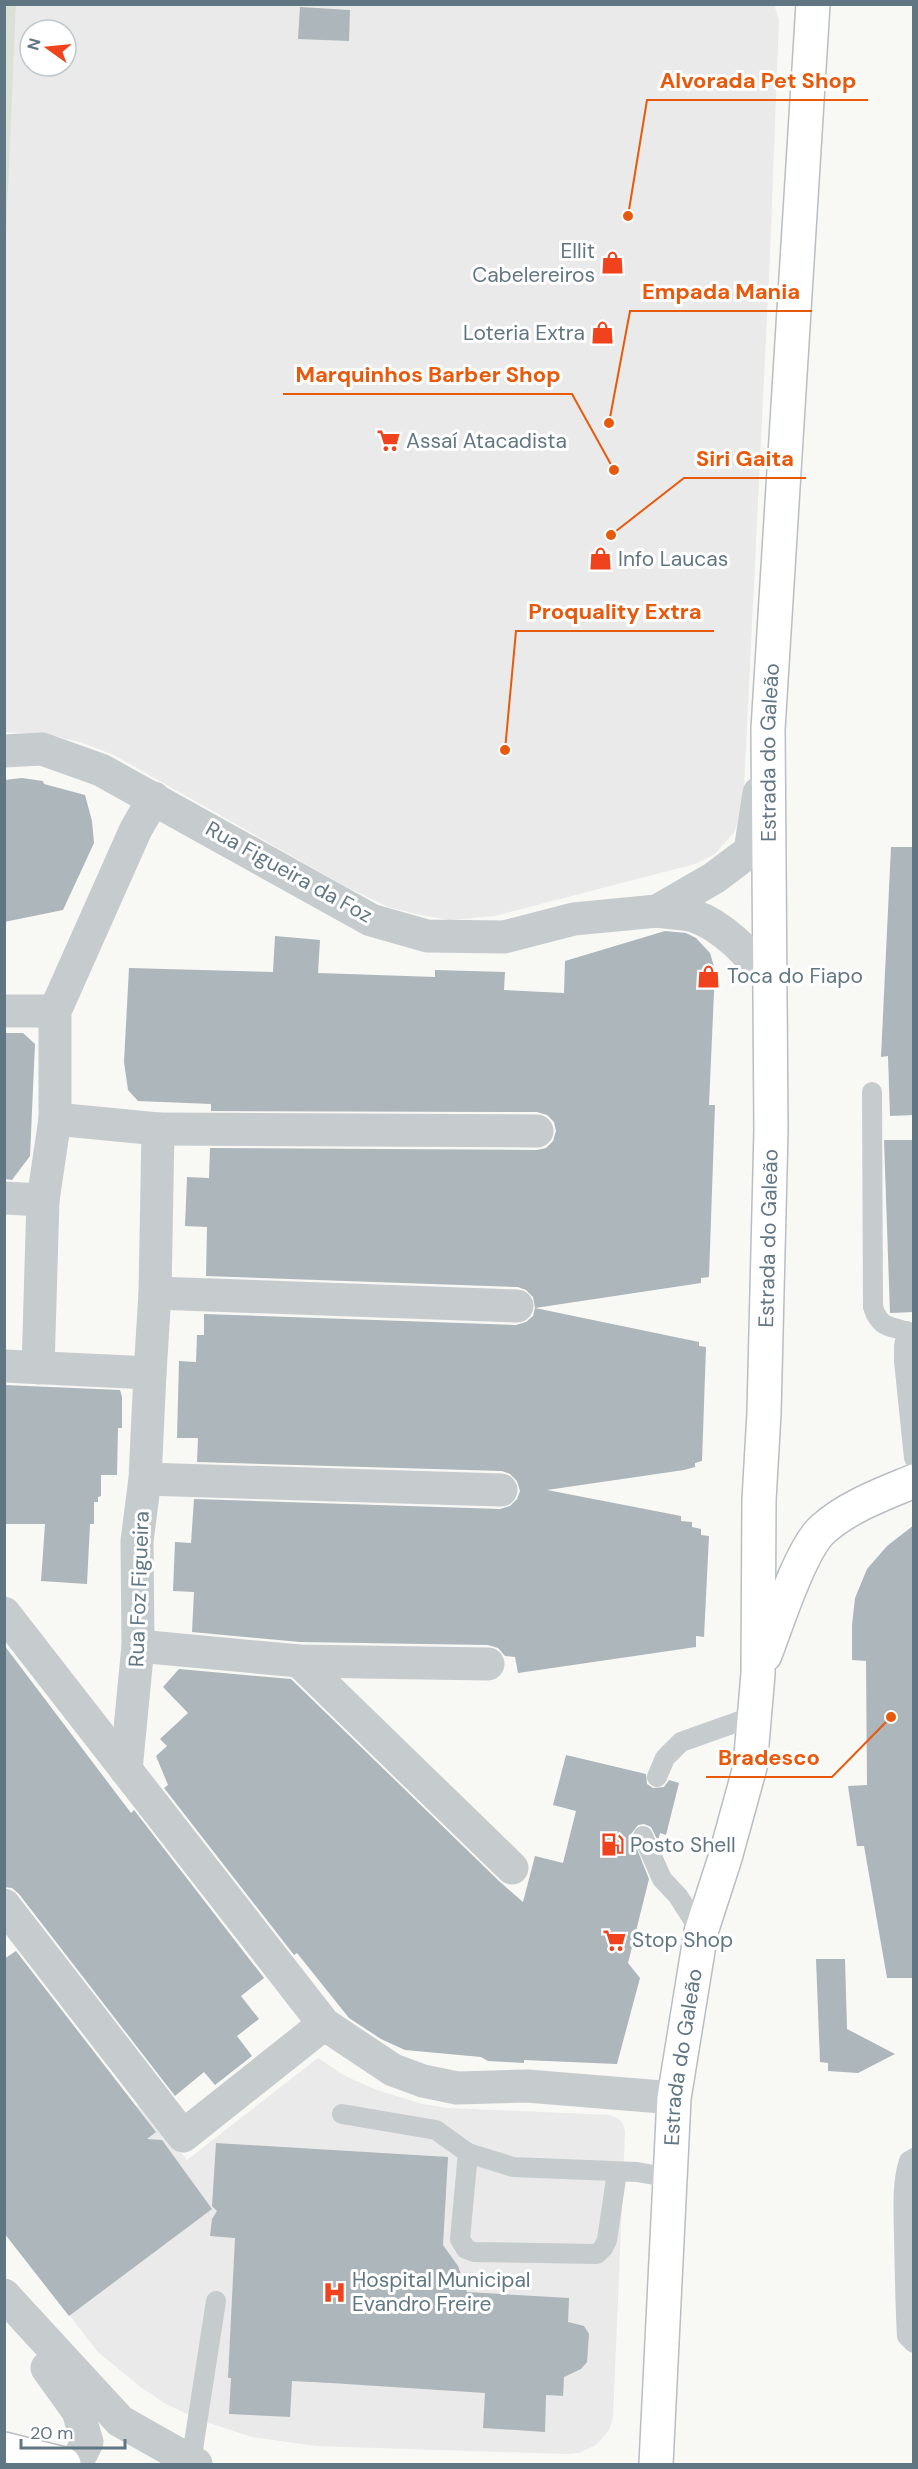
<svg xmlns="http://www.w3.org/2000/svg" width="918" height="2469" font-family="'DM Sans',sans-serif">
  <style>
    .built { fill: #e9eae9; fill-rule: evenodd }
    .green { fill: #dae1d6 }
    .building { fill: #acb6bb }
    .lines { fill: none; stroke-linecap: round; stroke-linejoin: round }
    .secondary-casing { stroke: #b8bec2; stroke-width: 36 }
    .lane { stroke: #c6cbce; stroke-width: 20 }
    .street { stroke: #c6cbce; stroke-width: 33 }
    .secondary { stroke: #fff; stroke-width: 33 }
    .labels { text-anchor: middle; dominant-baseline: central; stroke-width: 6; stroke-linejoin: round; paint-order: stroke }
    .poi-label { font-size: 21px; fill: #617683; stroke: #fff; text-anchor: start }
    .street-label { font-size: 21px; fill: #617683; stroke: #fff }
    .leader { fill: none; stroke: #e8590c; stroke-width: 2 }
    .callout-dot { fill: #e8590c; stroke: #fff; stroke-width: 2 }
    .callout-label { font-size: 22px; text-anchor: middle; font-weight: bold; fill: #e8590c; stroke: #fff; stroke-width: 6; stroke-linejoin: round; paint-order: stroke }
  </style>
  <rect width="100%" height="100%" fill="#f8f8f5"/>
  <g class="built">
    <path d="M 16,5 L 774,5 L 779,19 L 770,255 L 743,808 L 734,832 L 715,854 L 695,864 L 495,916 L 449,920 L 416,914 L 388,907 L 343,885 L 114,755 L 80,742 L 44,734 L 5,732 L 4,259 ZM 30,30 L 66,30 L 66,66 L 30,66 Z"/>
    <path d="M 318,2058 L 345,2076 L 374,2089 L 422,2104 L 447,2108 L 610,2115 L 619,2119 L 623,2124 L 625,2131 L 613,2418 L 609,2430 L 596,2445 L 579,2453 L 567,2454 L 316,2446 L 252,2437 L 200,2420 L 166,2404 L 142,2388 L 98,2352 L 5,2233 L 5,2208 L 142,2102 L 187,2160 Z"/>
  </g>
  <path class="green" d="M 16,4 L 16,5 L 5,258 L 4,5 Z"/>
  <g class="building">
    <path d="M 300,7 L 350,10 L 349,41 L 298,39 Z"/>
    <path d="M 22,778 L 43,781 L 44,784 L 85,795 L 92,821 L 94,843 L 63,910 L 4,922 L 4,780 Z"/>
    <path d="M 891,847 L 914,847 L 914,1115 L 890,1116 L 888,1056 L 881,1057 Z"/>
    <path d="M 665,931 L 686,933 L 696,938 L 710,953 L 715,970 L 709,1105 L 715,1105 L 709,1277 L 701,1278 L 701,1283 L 535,1308 L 533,1297 L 526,1290 L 518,1287 L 206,1276 L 207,1227 L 185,1226 L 187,1177 L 209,1178 L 210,1148 L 537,1150 L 546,1148 L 553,1141 L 556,1131 L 554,1122 L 547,1115 L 537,1112 L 211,1111 L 211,1104 L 138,1101 L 128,1090 L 124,1062 L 129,968 L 273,972 L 275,936 L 320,940 L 318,973 L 435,977 L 435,970 L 505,972 L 504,990 L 564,993 L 565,961 Z"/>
    <path d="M 4,1033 L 23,1033 L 35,1044 L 30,1156 L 12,1180 L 4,1179 Z"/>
    <path d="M 884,1140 L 914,1140 L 914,1312 L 890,1313 Z"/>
    <path d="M 535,1308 L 699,1342 L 699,1346 L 706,1347 L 702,1461 L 695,1463 L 695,1467 L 684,1470 L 547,1490 L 681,1516 L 681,1521 L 692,1522 L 692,1527 L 701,1529 L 701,1535 L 709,1536 L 704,1637 L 696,1636 L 696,1647 L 518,1673 L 515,1657 L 505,1656 L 498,1648 L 488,1645 L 300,1642 L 192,1632 L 194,1592 L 173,1591 L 175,1542 L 191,1543 L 194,1499 L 500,1509 L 510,1506 L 517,1499 L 520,1491 L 517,1481 L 510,1474 L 502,1471 L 197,1462 L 198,1438 L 177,1438 L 179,1361 L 196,1362 L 197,1335 L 204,1335 L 204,1314 L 516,1325 L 526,1322 L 533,1316 Z"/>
    <path d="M 4,1385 L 120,1390 L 122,1397 L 122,1428 L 118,1428 L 117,1475 L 101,1475 L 101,1496 L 98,1497 L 98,1502 L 94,1502 L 94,1524 L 90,1524 L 87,1584 L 41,1581 L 45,1524 L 4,1524 Z"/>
    <path d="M 914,1525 L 914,1978 L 887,1978 L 864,1846 L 857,1846 L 848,1786 L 867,1785 L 866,1661 L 852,1660 L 852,1625 L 855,1598 L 867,1569 L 887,1546 Z"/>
    <path d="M 4,1645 L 131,1813 L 134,1810 L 264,1978 L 241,1996 L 259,2019 L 237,2036 L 252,2056 L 215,2085 L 204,2072 L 175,2096 L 19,1894 L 12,1888 L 4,1887 Z"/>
    <path d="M 179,1669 L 291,1679 L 499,1881 L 523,1902 L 535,1856 L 563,1863 L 576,1811 L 553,1805 L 566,1755 L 646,1774 L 647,1784 L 653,1788 L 664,1787 L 669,1780 L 679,1783 L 666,1835 L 660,1833 L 658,1841 L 651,1827 L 644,1824 L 638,1825 L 631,1834 L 649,1879 L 628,1963 L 640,1978 L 617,2064 L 524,2060 L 524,2063 L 488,2061 L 481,2057 L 405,2050 L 381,2039 L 349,2018 L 297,1953 L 294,1955 L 164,1788 L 168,1785 L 156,1756 L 167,1746 L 160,1739 L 188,1713 L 163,1687 Z"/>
    <path d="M 16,1951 L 156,2132 L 147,2139 L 162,2140 L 212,2209 L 69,2316 L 4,2233 L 4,1959 Z"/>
    <path d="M 816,1959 L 845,1959 L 847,2029 L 895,2054 L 858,2073 L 828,2071 L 828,2063 L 820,2062 Z"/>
    <path d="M 216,2143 L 448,2157 L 443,2245 L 458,2266 L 467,2292 L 569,2298 L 568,2322 L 584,2326 L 589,2334 L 587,2362 L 581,2369 L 564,2377 L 563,2396 L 546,2395 L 545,2432 L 483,2428 L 485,2393 L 331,2383 L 292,2381 L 290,2417 L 229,2414 L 231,2378 L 228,2378 L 235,2238 L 210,2236 L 212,2219 L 217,2211 L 212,2206 Z"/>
  </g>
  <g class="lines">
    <defs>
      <g id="secondary">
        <path d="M 765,1655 C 776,1626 801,1548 823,1529 C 849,1506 883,1494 914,1481"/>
        <path d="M 4,2449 L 64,2464"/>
        <path id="s1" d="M 656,2464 L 674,2098 L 701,1932 L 725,1858 L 750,1767 L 758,1674 L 759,1500 L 764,1413 L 771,1130 L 768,729 L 813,4"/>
      </g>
    </defs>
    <use href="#secondary" class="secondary-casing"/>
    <g class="lane">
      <path d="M 872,1092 L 873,1307 C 882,1335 897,1322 914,1337"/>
      <path d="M 907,1331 L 904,1346 L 904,1361 L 914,1458"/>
      <path d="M 657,1777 L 665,1758 L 681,1742 L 754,1716"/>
      <path d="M 643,1836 L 662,1879 L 678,1896 L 701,1932"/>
      <path d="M 342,2114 L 436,2130 L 468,2153 L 513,2167 L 637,2172 L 671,2178"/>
      <path d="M 468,2153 L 460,2239 L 466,2249 L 474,2252 L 597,2254 L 603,2248 L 607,2240 L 617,2172"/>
      <path d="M 914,2158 L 909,2161 C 901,2186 904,2213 904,2239 C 905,2272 905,2304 907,2336 L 914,2343"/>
      <path d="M 191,2462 L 216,2301"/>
    </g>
    <g class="street">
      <path d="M 4,751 L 42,749 L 101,770 L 371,920 L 427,936 L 504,937 L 574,919 L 657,911"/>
      <path d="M 759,793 L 750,851 L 714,878 L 657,911 C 669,913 683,913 694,916 C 724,926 749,955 769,978"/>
      <path d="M 4,1011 L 55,1011"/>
      <path d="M 158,1129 L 537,1131"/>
      <path d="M 4,1198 L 43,1200"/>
      <path d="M 155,1293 L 517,1306"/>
      <path d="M 4,1366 L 150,1373 L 155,1293 L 158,1129 L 55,1119 L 55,1011 L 136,829 L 154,798"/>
      <path d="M 38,1368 L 43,1200 L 55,1119"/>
      <path d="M 145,1479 L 501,1490"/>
      <path d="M 4,1613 L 324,2024 L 393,2070 L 423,2081 L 457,2088 L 527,2086 L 674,2098"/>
      <path d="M 138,1646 L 299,1661 L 488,1664"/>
      <path d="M 299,1661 L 512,1868"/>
      <path d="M 126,1770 L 138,1646 L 137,1541 L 145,1479 L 150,1373"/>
      <path d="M 4,1905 L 183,2136 L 324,2024"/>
      <path d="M 4,2295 L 120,2421 L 196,2464"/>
      <path d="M 47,2368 L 78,2411 L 87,2442 L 76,2464"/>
    </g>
    <use href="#secondary" class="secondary"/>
  </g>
  <defs>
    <symbol id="shop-bare" viewBox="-9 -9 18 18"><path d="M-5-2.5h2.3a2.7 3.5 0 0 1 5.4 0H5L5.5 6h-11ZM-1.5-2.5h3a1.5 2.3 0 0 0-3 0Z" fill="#f0431d" stroke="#fff" stroke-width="2.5" paint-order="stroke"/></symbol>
    <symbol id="supermarket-bare" viewBox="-9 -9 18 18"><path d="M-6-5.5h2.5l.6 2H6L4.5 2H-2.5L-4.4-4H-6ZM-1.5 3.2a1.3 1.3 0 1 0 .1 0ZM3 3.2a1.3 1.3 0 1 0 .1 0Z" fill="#f0431d" stroke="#fff" stroke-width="2.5" paint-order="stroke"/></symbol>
    <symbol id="fuel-bare" viewBox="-9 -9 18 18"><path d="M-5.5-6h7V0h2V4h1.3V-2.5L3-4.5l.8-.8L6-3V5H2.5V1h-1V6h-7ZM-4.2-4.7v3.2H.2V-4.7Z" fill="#f0431d" stroke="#fff" stroke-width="2.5" paint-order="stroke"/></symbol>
    <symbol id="hospital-bare" viewBox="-9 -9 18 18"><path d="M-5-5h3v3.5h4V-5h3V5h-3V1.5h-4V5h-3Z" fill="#f0431d" stroke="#fff" stroke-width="2.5" paint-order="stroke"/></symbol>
  </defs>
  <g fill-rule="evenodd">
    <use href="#shop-bare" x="596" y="246" width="33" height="33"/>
    <use href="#shop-bare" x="586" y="316" width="33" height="33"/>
    <use href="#supermarket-bare" x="372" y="424" width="33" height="33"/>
    <use href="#shop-bare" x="584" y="542" width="33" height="33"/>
    <use href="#shop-bare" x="692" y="960" width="33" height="33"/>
    <use href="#fuel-bare" x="596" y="1828" width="33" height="33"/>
    <use href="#supermarket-bare" x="598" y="1924" width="33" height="33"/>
    <use href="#hospital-bare" x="318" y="2276" width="33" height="33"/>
  </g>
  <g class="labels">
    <g class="poi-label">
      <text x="595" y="251" text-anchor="end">Ellit<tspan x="595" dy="24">Cabelereiros</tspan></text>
      <text x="585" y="333" text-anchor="end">Loteria Extra</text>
      <text x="406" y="441">Assaí Atacadista</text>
      <text x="618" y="559">Info Laucas</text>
      <text x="727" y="976">Toca do Fiapo</text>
      <text x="630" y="1845">Posto Shell</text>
      <text x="632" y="1940">Stop Shop</text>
      <text x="352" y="2280">Hospital Municipal<tspan x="352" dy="24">Evandro Freire</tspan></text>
    </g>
    <g class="street-label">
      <text stroke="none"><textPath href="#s1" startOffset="1722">Estrada do Galeão</textPath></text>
      <text transform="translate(289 872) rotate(29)">Rua Figueira da Foz</text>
      <text stroke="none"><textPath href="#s1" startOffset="1236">Estrada do Galeão</textPath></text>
      <text transform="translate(139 1589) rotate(-88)">Rua Foz Figueira</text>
      <text stroke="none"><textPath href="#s1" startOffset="408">Estrada do Galeão</textPath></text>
    </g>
  </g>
  <path class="leader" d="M628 216L647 100H868M609 423L630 311H812M614 470L572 394H283M611 535L684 478H806M505 750L516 631H714M891 1717L832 1777H706"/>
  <g class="callout-dot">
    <circle cx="628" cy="216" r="6"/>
    <circle cx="609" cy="423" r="6"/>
    <circle cx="614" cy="470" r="6"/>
    <circle cx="611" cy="535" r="6"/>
    <circle cx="505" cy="750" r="6"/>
    <circle cx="891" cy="1717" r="6"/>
  </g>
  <g class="callout-label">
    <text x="758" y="88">Alvorada Pet Shop</text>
    <text x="721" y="299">Empada Mania</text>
    <text x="428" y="382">Marquinhos Barber Shop</text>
    <text x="745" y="466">Siri Gaita</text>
    <text x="615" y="619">Proquality Extra</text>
    <text x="769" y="1765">Bradesco</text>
  </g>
  <rect width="918" height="2469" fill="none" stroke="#617683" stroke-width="12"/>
  <g transform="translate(48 48) rotate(285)"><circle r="28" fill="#ffffff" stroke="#c0c8cd" stroke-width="1.5"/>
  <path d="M0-4.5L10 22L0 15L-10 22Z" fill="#f0431d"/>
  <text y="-9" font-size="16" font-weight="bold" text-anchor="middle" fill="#617683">N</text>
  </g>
  <path d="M21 2439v9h104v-9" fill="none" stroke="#617683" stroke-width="3"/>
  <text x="30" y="2439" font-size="18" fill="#617683" stroke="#ffffff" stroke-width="4.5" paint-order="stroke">20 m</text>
</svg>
